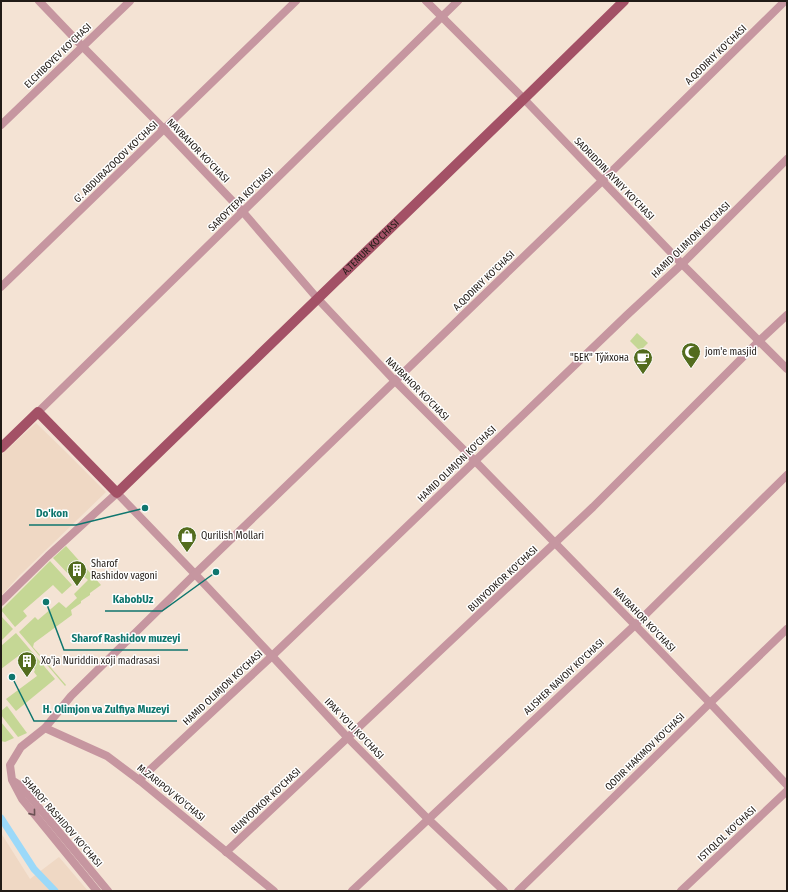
<svg xmlns="http://www.w3.org/2000/svg" width="788" height="892" font-family="'Fira Sans Condensed',sans-serif">
  <style>
    .built { fill: #efd8c4 }
    .green { fill: #c5d795 }
    .lines { fill: none; stroke-linecap: round; stroke-linejoin: round }
    .canal { stroke: #9bd9f9; stroke-width: 7 }
    .minor { stroke: #c696a0; stroke-width: 8 }
    .major { stroke: #a35166; stroke-width: 10 }
    .oneway { stroke: #6b5254 }
    .labels { text-anchor: middle; dominant-baseline: central; stroke-width: 3; stroke-linejoin: round; paint-order: stroke }
    .street-label { font-size: 10px; fill: #211b16; stroke: #fff }
    .poi-label { font-size: 10px; fill: #211b16; stroke: #fff; text-anchor: start }
    .leader { fill: none; stroke: #0f766e; stroke-width: 1.5 }
    .callout-dot { fill: #0f766e; stroke: #fff; stroke-width: 1.5 }
    .callout-label { font-size: 11px; text-anchor: middle; font-weight: bold; fill: #0f766e; stroke: #fff; stroke-width: 3; stroke-linejoin: round; paint-order: stroke }
  </style>
  <rect width="100%" height="100%" fill="#f4e3d4"/>
  <g class="built">
    <path d="M 36,423 L 69,455 L 106,492 L 19,576 L 1,596 L 1,455 Z"/>
    <path d="M 1,833 L 30,879 L 59,857 L 88,891 L 1,891 Z"/>
  </g>
  <g class="green">
    <path d="M 637,333 L 648,343 L 640,351 L 630,341 Z"/>
    <path d="M 66,546 L 101,585 L 90,593 L 90,595 L 81,601 L 81,603 L 71,610 L 72,615 L 34,643 L 33,647 L 66,685 L 65,686 L 19,632 L 35,617 L 38,620 L 59,602 L 66,608 L 77,598 L 74,594 L 88,580 L 82,575 L 75,581 L 53,558 Z"/>
    <path d="M 50,561 L 72,585 L 62,594 L 53,585 L 23,611 L 27,616 L 15,627 L 1,610 Z"/>
    <path d="M 1,616 L 13,629 L 1,641 Z"/>
    <path d="M 16,633 L 55,679 L 16,711 L 6,699 L 37,676 L 34,672 L 35,670 C 31,660 28,661 21,654 L 1,669 L 1,646 Z"/>
    <path d="M 7,706 L 27,733 L 18,737 L 1,715 L 1,711 Z"/>
    <path d="M 1,722 L 14,738 L 5,742 L 1,741 Z"/>
  </g>
  <g class="lines">
    <path class="canal" d="M 1,818 L 34,869 L 55,891"/>
    <g class="minor">
      <path d="M 39,1 L 82,46 L 164,129 L 243,212 L 317,298 L 395,381 L 475,461 L 635,625 L 710,703 L 787,785"/>
      <path d="M 426,1 L 524,99 L 682,264 L 787,369"/>
      <path d="M 1,125 L 130,1"/>
      <path d="M 1,287 L 296,1"/>
      <path d="M 38,412 L 458,1"/>
      <path d="M 1,602 L 48,556 L 117,493 L 195,574 L 71,696 L 45,728 L 21,747 L 10,765 L 12,780 L 22,799 L 97,891"/>
      <path d="M 45,728 L 107,756 L 139,780 L 274,891"/>
      <path d="M 139,780 L 272,656 L 627,315 L 682,264 L 787,159"/>
      <path d="M 15,782 L 21,786 L 108,891"/>
      <path d="M 226,852 L 593,507 L 759,341 L 787,315"/>
      <path d="M 352,891 L 635,625 L 787,475"/>
      <path d="M 504,891 L 428,819 L 348,738 L 272,656 L 195,574 L 602,181 L 785,1"/>
      <path d="M 518,891 L 710,703 L 787,629"/>
      <path d="M 681,891 L 787,791"/>
    </g>
    <path class="major" id="s1" d="M 1,448 L 38,412 L 117,493 L 528,95 L 624,1"/>
  </g>
  <defs><path id="oneway-chevron" d="M-2-3.5L2.5 0L-2 3.5" fill="none" stroke-width="1.6" stroke-linecap="round" stroke-linejoin="round"/></defs>
  <use class="oneway" href="#oneway-chevron" transform="translate(33 813) rotate(51)"/>
  <defs>
    <symbol id="mosque-pin" viewBox="-11 -11 22 30"><path d="M0 17L-7.5 6A9.5 9.5 0 1 1 7.5 6Z" fill="#536c1e" stroke="#fff"/><path d="M3.5-4.9A6 6 0 1 0 3.5 4.9A5 5 0 1 1 3.5-4.9Z" fill="#fff"/></symbol>
    <symbol id="cafe-pin" viewBox="-11 -11 22 30"><path d="M0 17L-7.5 6A9.5 9.5 0 1 1 7.5 6Z" fill="#536c1e" stroke="#fff"/><path d="M-5.5-4.5H6V0H3Q3 3.5 0 3.5H-2.5Q-5.5 3.5-5.5 0ZM3-3.2v2h1.7v-2ZM-6 4.5H4V6H-6Z" fill="#fff"/></symbol>
    <symbol id="shop-pin" viewBox="-11 -11 22 30"><path d="M0 17L-7.5 6A9.5 9.5 0 1 1 7.5 6Z" fill="#536c1e" stroke="#fff"/><path d="M-5-2.5h2.3a2.7 3.5 0 0 1 5.4 0H5L5.5 6h-11ZM-1.5-2.5h3a1.5 2.3 0 0 0-3 0Z" fill="#fff"/></symbol>
    <symbol id="building-pin" viewBox="-11 -11 22 30"><path d="M0 17L-7.5 6A9.5 9.5 0 1 1 7.5 6Z" fill="#536c1e" stroke="#fff"/><path d="M-4-6H4V6H1V3H-1V6H-4ZM-2.5-4.3h1.7v1.8h-1.7ZM.8-4.3h1.7v1.8H.8ZM-2.5-1h1.7V.8h-1.7ZM.8-1h1.7V.8H.8Z" fill="#fff"/></symbol>
  </defs>
  <g fill-rule="evenodd">
    <use href="#mosque-pin" x="680" y="341" width="22" height="30"/>
    <use href="#cafe-pin" x="632" y="347" width="22" height="30"/>
    <use href="#shop-pin" x="176" y="525" width="22" height="30"/>
    <use href="#building-pin" x="66" y="559" width="22" height="30"/>
    <use href="#building-pin" x="16" y="650" width="22" height="30"/>
  </g>
  <g class="labels">
    <g class="street-label">
      <text transform="translate(716 55) rotate(-44)">A.QODIRIY KO'CHASI</text>
      <text transform="translate(58 56) rotate(-44)">ELCHIBOYEV KO'CHASI</text>
      <text transform="translate(198 151) rotate(46)">NAVBAHOR KO'CHASI</text>
      <text transform="translate(116 162) rotate(-44)">G'. ABDURAZOQOV KO'CHASI</text>
      <text transform="translate(614 179) rotate(46)">SADRIDDIN AYNIY KO'CHASI</text>
      <text transform="translate(241 200) rotate(-44)">SAROYTEPA KO'CHASI</text>
      <text transform="translate(691 240) rotate(-44)">HAMID OLIMJON KO'CHASI</text>
      <text stroke="none"><textPath href="#s1" startOffset="518">A.TEMUR KO'CHASI</textPath></text>
      <text transform="translate(484 281) rotate(-44)">A.QODIRIY KO'CHASI</text>
      <text transform="translate(417 389) rotate(45)">NAVBAHOR KO'CHASI</text>
      <text transform="translate(457 464) rotate(-44)">HAMID OLIMJON KO'CHASI</text>
      <text transform="translate(503 579) rotate(-43)">BUNYODKOR KO'CHASI</text>
      <text transform="translate(644 620) rotate(46)">NAVBAHOR KO'CHASI</text>
      <text transform="translate(564 677) rotate(-43)">ALISHER NAVOIY KO'CHASI</text>
      <text transform="translate(223 688) rotate(-43)">HAMID OLIMJON KO'CHASI</text>
      <text transform="translate(354 729) rotate(46)">IPAK YO'LI KO'CHASI</text>
      <text transform="translate(645 752) rotate(-44)">QODIR HAKIMOV KO'CHASI</text>
      <text transform="translate(171 793) rotate(39)">M.ZARIPOV KO'CHASI</text>
      <text transform="translate(266 801) rotate(-43)">BUNYODKOR KO'CHASI</text>
      <text transform="translate(62 822) rotate(49)">SHAROF RASHIDOV KO'CHASI</text>
      <text transform="translate(727 834) rotate(-43)">ISTIQLOL KO'CHASI</text>
    </g>
    <g class="poi-label">
      <text x="705" y="352">jom'e masjid</text>
      <text x="629" y="358" text-anchor="end">"БЕК" Тўйхона</text>
      <text x="201" y="536">Qurilish Mollari</text>
      <text x="91" y="564">Sharof<tspan x="91" dy="12">Rashidov vagoni</tspan></text>
      <text x="41" y="661">Xo'ja Nuriddin xoji madrasasi</text>
    </g>
  </g>
  <path class="leader" d="M145 508L76 525H29M216 572L162 611H105M46 602L64 650H188M12 677L34 721H177"/>
  <g class="callout-dot">
    <circle cx="145" cy="508" r="4"/>
    <circle cx="216" cy="572" r="4"/>
    <circle cx="46" cy="602" r="4"/>
    <circle cx="12" cy="677" r="4"/>
  </g>
  <g class="callout-label">
    <text x="52" y="517">Do'kon</text>
    <text x="133" y="603">KabobUz</text>
    <text x="126" y="642">Sharof Rashidov muzeyi</text>
    <text x="106" y="713">H. Olimjon va Zulfiya Muzeyi</text>
  </g>
  <rect width="788" height="892" fill="none" stroke="#211b16" stroke-width="4"/>
</svg>
